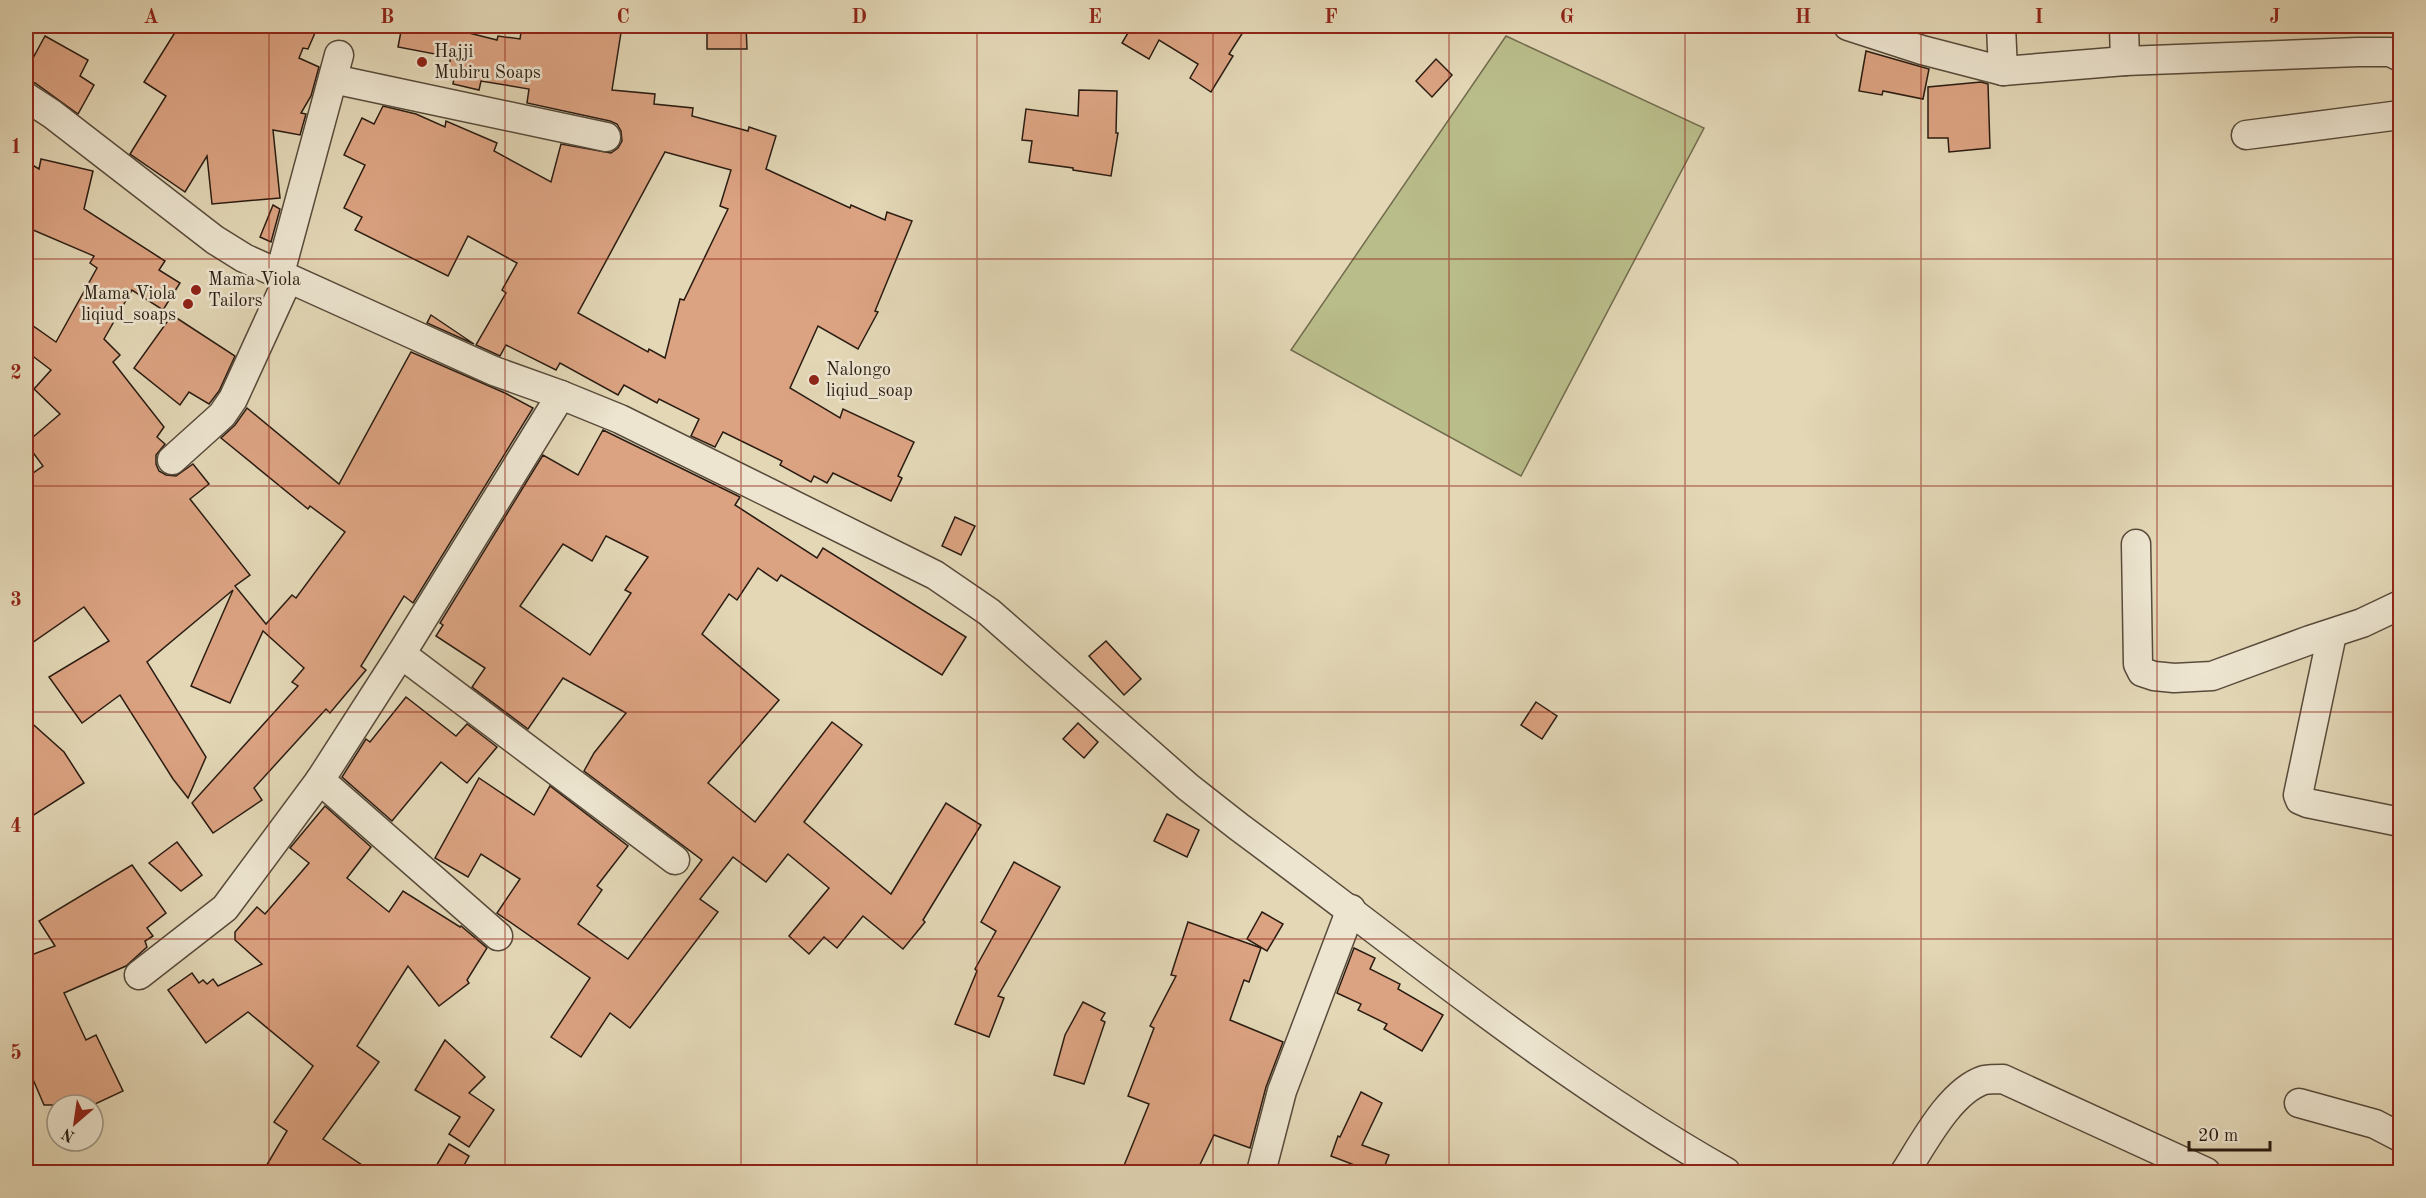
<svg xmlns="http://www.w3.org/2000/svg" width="2426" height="1198" font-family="'Old Standard TT',serif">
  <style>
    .grass { fill: #b9bd8a; stroke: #726c4e; stroke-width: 1.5 }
    .building { fill: #dca382; stroke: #2a1c12; stroke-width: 1.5; fill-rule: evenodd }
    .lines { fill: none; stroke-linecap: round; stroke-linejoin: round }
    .minor-casing { stroke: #584b3b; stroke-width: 31 }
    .minor { stroke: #ede5d0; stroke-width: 28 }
    .grid { fill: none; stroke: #8f2418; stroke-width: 1.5; stroke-opacity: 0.55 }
    .poi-dot { fill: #8f2418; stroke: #ede5d0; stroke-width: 2 }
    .labels { text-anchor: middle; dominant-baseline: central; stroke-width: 5; stroke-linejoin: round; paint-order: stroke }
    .poi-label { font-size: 18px; fill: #2a1c12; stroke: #ede5d0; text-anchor: start }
    .neatline { fill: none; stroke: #8f2418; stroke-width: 2 }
    .grid-label { font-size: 20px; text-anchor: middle; font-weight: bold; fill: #8f2418 }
  </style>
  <rect width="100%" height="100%" fill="#e3d7b6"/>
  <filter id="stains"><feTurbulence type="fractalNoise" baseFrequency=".00333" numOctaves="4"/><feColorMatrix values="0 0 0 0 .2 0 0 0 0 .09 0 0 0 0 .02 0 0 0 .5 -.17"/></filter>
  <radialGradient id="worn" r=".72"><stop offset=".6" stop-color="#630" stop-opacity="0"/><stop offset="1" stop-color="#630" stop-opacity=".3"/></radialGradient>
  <path class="grass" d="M 1506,36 L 1704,128 L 1521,476 L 1291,350 Z"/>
  <g class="building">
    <path d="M 179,26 L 318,26 L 308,49 L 303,48 L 299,58 L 319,67 L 311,96 L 301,113 L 306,114 L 300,135 L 273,130 L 280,198 L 212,204 L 207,156 L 185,192 L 130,154 L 166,96 L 144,82 Z"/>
    <path d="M 402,26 L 454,26 L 453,29 L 497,40 L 498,36 L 520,39 L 522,26 L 622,26 L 612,90 L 655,94 L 654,104 L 693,108 L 692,116 L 748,131 L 749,127 L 776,136 L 766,169 L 850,208 L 851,205 L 885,220 L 887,212 L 912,221 L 875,311 L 878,312 L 858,349 L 818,326 L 790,388 L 840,418 L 843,409 L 914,442 L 898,476 L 902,478 L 891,501 L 833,473 L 827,483 L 814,476 L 811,482 L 780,465 L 782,461 L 723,432 L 715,447 L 691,436 L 699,419 L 659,399 L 657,403 L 624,385 L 618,395 L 560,363 L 556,370 L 506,345 L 500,356 L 476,345 L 506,293 L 502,290 L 517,263 L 468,236 L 448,276 L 355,230 L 362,217 L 344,208 L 365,165 L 344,155 L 362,118 L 374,124 L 383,106 L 416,114 L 445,127 L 446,121 L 497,143 L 494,151 L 551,182 L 561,144 L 611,153 L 618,148 L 622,141 L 621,131 L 617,124 L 610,121 L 527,103 L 529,89 L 481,81 L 479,90 L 453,84 L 454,78 L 446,76 L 451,57 L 398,47 ZM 665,152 L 731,170 L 720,206 L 728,209 L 684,300 L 680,299 L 665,358 L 649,349 L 648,352 L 578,313 Z"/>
    <path d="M 707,26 L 746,26 L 747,49 L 707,49 Z"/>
    <path d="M 1132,26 L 1247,26 L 1229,54 L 1233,56 L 1211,92 L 1190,78 L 1198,64 L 1159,40 L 1149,59 L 1122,43 Z"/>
    <path d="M 45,36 L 88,60 L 80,76 L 94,85 L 78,114 L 35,83 L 26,81 L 26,71 Z"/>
    <path d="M 1866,51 L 1929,69 L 1923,99 L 1883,91 L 1882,95 L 1859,91 Z"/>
    <path d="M 1436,59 L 1452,75 L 1432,97 L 1416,81 Z"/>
    <path d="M 1981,82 L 1988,84 L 1990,148 L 1949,152 L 1948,138 L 1928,138 L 1928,87 Z"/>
    <path d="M 1079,90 L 1117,91 L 1116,133 L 1118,133 L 1111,176 L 1073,170 L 1073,168 L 1029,162 L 1032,141 L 1022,140 L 1026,109 L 1078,116 Z"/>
    <path d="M 41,159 L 93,171 L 84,209 L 165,261 L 159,270 L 180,283 L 163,310 L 132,290 L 104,339 L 120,355 L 113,362 L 164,427 L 157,437 L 165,444 L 156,455 L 156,464 L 159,471 L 166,475 L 176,476 L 193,464 L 209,484 L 190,499 L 250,575 L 235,586 L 266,624 L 292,595 L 296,598 L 345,532 L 310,506 L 308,509 L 221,438 L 235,425 L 247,408 L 339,484 L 411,352 L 505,393 L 533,408 L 413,603 L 404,596 L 361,666 L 366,670 L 330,713 L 326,709 L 254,788 L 262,800 L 213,833 L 192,803 L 298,686 L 292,682 L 304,668 L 263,631 L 230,703 L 191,686 L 233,590 L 147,662 L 206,757 L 188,798 L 173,779 L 120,695 L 82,723 L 49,677 L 109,641 L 84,607 L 26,647 L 26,478 L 43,466 L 26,443 L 60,414 L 34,389 L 51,370 L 26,351 L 26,321 L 56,342 L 97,268 L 90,263 L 94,256 L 26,227 L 26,161 L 39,169 Z"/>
    <path d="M 273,205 L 280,209 L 271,242 L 260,237 Z"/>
    <path d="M 172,315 L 235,356 L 219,391 L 209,404 L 189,392 L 180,405 L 134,368 Z"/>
    <path d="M 431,315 L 474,344 L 427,323 Z"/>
    <path d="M 603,430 L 736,495 L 740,497 L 735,505 L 817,558 L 823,548 L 966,637 L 942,675 L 781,575 L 777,581 L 758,568 L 737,600 L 729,594 L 702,634 L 779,700 L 708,783 L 755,822 L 832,722 L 862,745 L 804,822 L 891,894 L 946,803 L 981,825 L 923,920 L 925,922 L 903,949 L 863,916 L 837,948 L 824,937 L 809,954 L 789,936 L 829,888 L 788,854 L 766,882 L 733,857 L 700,899 L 718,912 L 630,1028 L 610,1013 L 581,1057 L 551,1037 L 590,978 L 497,913 L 520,879 L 481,854 L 468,877 L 435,858 L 479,778 L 534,815 L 550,786 L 628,846 L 597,886 L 602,890 L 578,924 L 628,959 L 702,860 L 584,771 L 594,753 L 626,713 L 563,678 L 528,729 L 472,687 L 485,668 L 436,636 L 443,625 L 440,623 L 543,455 L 578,475 ZM 606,536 L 648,557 L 625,590 L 631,593 L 590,655 L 520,606 L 563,544 L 592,561 Z"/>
    <path d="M 955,517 L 975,526 L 961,555 L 942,546 Z"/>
    <path d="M 1106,641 L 1141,679 L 1124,695 L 1089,656 Z"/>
    <path d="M 406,697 L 456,736 L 467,724 L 497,747 L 467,783 L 441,762 L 392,821 L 342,777 L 366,739 L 370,742 Z"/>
    <path d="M 1536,702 L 1557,716 L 1542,739 L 1521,725 Z"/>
    <path d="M 26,718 L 64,752 L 84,783 L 26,820 Z"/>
    <path d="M 1078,723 L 1098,742 L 1084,758 L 1063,739 Z"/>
    <path d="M 325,806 L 371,847 L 347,878 L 389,912 L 403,891 L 460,927 L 461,926 L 487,948 L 467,980 L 469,983 L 439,1006 L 408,966 L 357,1046 L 379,1062 L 323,1139 L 374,1173 L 262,1173 L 287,1131 L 274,1122 L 313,1066 L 248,1012 L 206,1043 L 168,990 L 192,973 L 199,983 L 203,980 L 207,984 L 213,979 L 218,986 L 262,964 L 235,940 L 235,932 L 257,907 L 265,914 L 309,863 L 290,848 Z"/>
    <path d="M 1167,814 L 1199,830 L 1187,857 L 1154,841 Z"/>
    <path d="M 177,842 L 202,875 L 181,891 L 149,863 Z"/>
    <path d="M 1014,862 L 1060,887 L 998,996 L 1004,998 L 989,1037 L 955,1024 L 977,971 L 975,969 L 996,931 L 981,922 Z"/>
    <path d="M 132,865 L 166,913 L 147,928 L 153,936 L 145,941 L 147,947 L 126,966 L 64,993 L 86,1040 L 96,1035 L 123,1091 L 93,1105 L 44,1105 L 26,1063 L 26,957 L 55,946 L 39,921 Z"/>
    <path d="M 1262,912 L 1283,924 L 1267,951 L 1247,939 Z"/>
    <path d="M 1188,922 L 1261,948 L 1249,982 L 1244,980 L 1230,1020 L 1283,1042 L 1266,1087 L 1250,1148 L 1214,1135 L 1196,1173 L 1121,1173 L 1149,1104 L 1128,1096 L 1154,1028 L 1150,1026 L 1176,976 L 1171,975 Z"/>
    <path d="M 1354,948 L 1375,958 L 1370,969 L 1400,984 L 1398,989 L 1443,1015 L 1422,1051 L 1384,1029 L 1387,1024 L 1358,1010 L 1361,1004 L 1337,993 Z"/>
    <path d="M 1083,1002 L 1105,1013 L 1101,1020 L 1105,1022 L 1084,1084 L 1054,1075 L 1065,1035 Z"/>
    <path d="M 445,1040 L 485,1077 L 469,1093 L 494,1110 L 469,1147 L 449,1134 L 460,1117 L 415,1090 Z"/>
    <path d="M 1361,1092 L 1382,1103 L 1362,1145 L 1389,1155 L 1382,1173 L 1375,1173 L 1331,1156 L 1338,1136 L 1340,1137 Z"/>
    <path d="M 449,1144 L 469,1156 L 460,1173 L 432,1173 Z"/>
  </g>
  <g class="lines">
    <defs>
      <g id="minor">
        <path d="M 1848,26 L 1922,50 L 2003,71 L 2125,61 L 2358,52 L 2390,52 L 2400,57"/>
        <path d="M 2001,26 L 2003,71"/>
        <path d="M 2124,26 L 2125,61"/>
        <path d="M 333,79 L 606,137"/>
        <path d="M 26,97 L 52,114 L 215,240 L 244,258 L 494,371 L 561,395 L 620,419 L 935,575 L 989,612 L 1188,787 L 1239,827 C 1399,945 1553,1074 1726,1172"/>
        <path d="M 2246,135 L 2400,115"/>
        <path d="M 280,273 L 339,55"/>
        <path d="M 172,460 L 222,415 L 233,399 L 288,279"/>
        <path d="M 2136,544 L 2138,664 L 2142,672 L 2154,676 L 2174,678 L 2212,676 L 2310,640 L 2362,623 L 2400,605"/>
        <path d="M 2332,634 L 2298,795 L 2300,800 L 2307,803 L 2400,822"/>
        <path d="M 401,654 L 675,860"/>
        <path d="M 320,780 L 498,936"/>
        <path d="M 139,975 L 225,908 L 320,780 L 401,654 L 561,395"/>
        <path d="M 2299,1103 L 2375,1124 L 2400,1137"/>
        <path d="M 1261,1172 L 1282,1091 L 1351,909"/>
        <path d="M 1905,1172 C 1923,1144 1950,1091 1984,1080 C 1990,1079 1997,1079 2003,1079 L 2206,1172"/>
      </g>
    </defs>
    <use href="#minor" class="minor-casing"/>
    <use href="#minor" class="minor"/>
  </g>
  <path class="grid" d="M 269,26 L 269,1172M 505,26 L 505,1172M 741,26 L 741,1172M 977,26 L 977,1172M 1213,26 L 1213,1172M 1449,26 L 1449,1172M 1685,26 L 1685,1172M 1921,26 L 1921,1172M 2157,26 L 2157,1172M 26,259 L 2400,259M 26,486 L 2400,486M 26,712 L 2400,712M 26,939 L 2400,939"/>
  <g class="poi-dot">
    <circle cx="422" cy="62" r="6"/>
    <circle cx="196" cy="290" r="6"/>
    <circle cx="188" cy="304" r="6"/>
    <circle cx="814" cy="380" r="6"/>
  </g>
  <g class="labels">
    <g class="poi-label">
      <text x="434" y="52">Hajji<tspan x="434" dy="21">Mubiru Soaps</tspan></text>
      <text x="208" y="280">Mama Viola<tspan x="208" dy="21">Tailors</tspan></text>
      <text x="176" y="294" text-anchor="end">Mama Viola<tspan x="176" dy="21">liqiud_soaps</tspan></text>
      <text x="826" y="370">Nalongo<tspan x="826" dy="21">liqiud_soap</tspan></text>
    </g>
  </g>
  <rect width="2426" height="1198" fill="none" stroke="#e3d7b6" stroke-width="66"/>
  <g transform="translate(75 1123) rotate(209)"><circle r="28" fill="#ede5d0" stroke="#9f9584" stroke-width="1.5"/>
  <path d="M0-4.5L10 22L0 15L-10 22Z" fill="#8f2418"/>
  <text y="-9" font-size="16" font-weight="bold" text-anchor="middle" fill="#2a1c12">N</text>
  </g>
  <path d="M2189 1141v9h81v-9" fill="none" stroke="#2a1c12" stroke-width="3"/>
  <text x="2198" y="1141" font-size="18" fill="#2a1c12" stroke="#ede5d0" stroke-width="4.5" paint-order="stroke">20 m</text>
  <rect x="33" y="33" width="2360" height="1132" class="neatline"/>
  <g class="grid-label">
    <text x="151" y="23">A</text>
    <text x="387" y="23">B</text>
    <text x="623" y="23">C</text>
    <text x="859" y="23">D</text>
    <text x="1095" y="23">E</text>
    <text x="1331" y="23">F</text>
    <text x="1567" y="23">G</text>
    <text x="1803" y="23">H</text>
    <text x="2039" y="23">I</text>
    <text x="2275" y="23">J</text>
    <text x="16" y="153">1</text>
    <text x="16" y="379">2</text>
    <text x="16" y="606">3</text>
    <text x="16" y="832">4</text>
    <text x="16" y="1059">5</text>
  </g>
  <rect width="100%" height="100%" filter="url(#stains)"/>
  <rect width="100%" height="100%" fill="url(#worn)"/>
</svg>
